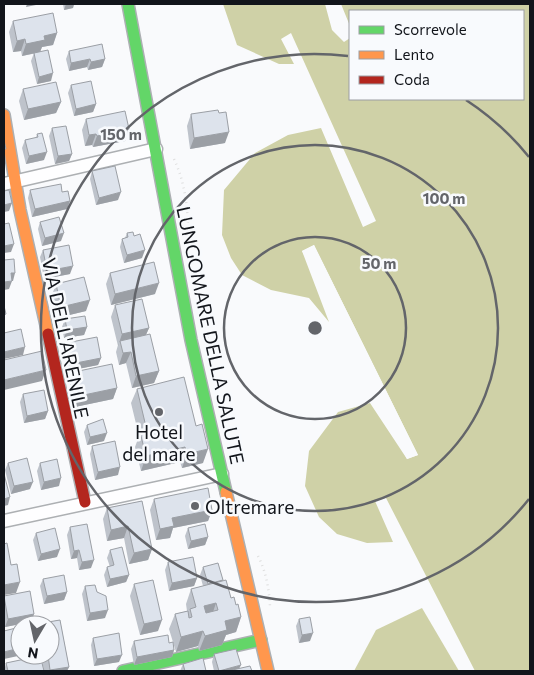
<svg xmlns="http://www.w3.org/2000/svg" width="534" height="675" font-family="Commissioner,sans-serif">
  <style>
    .water { fill: #cfd1a7 }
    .pier { fill: #f9fafc }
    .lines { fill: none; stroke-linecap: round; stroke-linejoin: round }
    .street-casing { stroke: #adb0b3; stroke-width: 15 }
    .fast-casing { stroke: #adb0b3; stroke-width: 14 }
    .slow-casing { stroke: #adb0b3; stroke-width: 14 }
    .jam-casing { stroke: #adb0b3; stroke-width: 14 }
    .path { stroke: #dfdfdf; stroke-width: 2.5; stroke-dasharray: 1 4; stroke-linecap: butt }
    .street { stroke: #fefeff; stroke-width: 12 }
    .fast { stroke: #63d668; stroke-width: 11 }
    .slow { stroke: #ff974d; stroke-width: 11 }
    .jam { stroke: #b3261e; stroke-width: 11 }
    .wall { fill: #bec3cb }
    .shaded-wall { fill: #9b9fa5 }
    .building { fill: #dde3ec; stroke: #9b9fa5; fill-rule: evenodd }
    .ring { fill: none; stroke: #63656a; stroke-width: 2.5 }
    .poi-dot { fill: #63656a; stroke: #f8fafd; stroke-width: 2 }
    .labels { text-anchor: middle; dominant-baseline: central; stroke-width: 5; stroke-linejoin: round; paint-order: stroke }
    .street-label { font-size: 19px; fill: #12151b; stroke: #f8fafd }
    .poi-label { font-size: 19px; fill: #12151b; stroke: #f8fafd }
    .centre { fill: #63656a; stroke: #f8fafd; stroke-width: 2.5 }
    .ring-label { font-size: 15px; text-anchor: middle; font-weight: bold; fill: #63656a; stroke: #f8fafd; stroke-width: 5; stroke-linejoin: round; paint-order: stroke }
  </style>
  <rect width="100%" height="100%" fill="#f9fafc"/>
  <g class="water">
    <path d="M 223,4 L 325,4 L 332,30 L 344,42 L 350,38 L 350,99 L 523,99 L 523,11 L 350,11 L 350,26 L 341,4 L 530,4 L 530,671 L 475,671 L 386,498 L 375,501 L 393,542 L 367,543 L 337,534 L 319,517 L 305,486 L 309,451 L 338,412 L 370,403 L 407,459 L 418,455 L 314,245 L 302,251 L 329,322 L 309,298 L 271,290 L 242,275 L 231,258 L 222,235 L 224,190 L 255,153 L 288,135 L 321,128 L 363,227 L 376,221 L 291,33 L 281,39 L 294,64 L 279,64 L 237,45 Z"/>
    <path d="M 422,608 L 459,671 L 354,671 L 376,630 Z"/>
  </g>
  <path class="pier" d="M 314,245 L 418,455 L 407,459 L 397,439 L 408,456 L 415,454 L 313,248 L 305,252 L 314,274 L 302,251 Z"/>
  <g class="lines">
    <defs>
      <g id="street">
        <path d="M 4,184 L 156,149"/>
        <path d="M 4,521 L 222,474"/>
      </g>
      <g id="fast">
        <path d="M 128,4 L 191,340 L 226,492"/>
        <path d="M 123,671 L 261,640"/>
      </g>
      <g id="slow">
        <path d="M 4,115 L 20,210 L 48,334"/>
        <path d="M 226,492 L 268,671"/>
      </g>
      <path id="jam" d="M 48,334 L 85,502"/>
    </defs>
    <use href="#street" class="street-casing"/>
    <use href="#fast" class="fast-casing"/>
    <use href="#slow" class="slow-casing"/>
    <use href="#jam" class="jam-casing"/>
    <g class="path">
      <path d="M 174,159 C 185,183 188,207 188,234"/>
      <path d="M 205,322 L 208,341"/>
      <path d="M 258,556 C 266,571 269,589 270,606"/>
    </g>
    <use href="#street" class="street"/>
    <use href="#fast" class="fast"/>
    <use href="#slow" class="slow"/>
    <use href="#jam" class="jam"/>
  </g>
  <g class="wall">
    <path d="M 63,4 L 77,4 L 74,4 L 73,8 L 64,10 Z"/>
    <path d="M 13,21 L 57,33 L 53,45 L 42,47 L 40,52 L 51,81 L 37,84 L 31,61 L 34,53 L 37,53 L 22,56 L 21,51 L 13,52 L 9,32 Z"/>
    <path d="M 69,51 L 105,59 L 102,67 L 88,70 L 87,67 L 69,71 L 66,59 Z"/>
    <path d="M 71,85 L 96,104 L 93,112 L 74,116 L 68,93 Z"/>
    <path d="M 23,89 L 61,102 L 56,113 L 24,120 L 19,101 Z"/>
    <path d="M 191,114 L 225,143 L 190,149 L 187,126 Z"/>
    <path d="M 86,119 L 129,129 L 125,141 L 93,147 L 92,145 L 85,146 L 82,130 Z"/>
    <path d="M 52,128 L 72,154 L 69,161 L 55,164 L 49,136 Z"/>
    <path d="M 37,134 L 44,160 L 26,164 L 22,148 L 25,140 L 36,138 Z"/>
    <path d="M 92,171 L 118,200 L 96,205 L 90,179 Z"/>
    <path d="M 30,190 L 62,192 L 70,201 L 67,209 L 32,217 L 28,198 Z"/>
    <path d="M 40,222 L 61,241 L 42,246 L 38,229 Z"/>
    <path d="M 127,233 L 142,258 L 124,263 L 120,247 L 122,239 L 125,238 Z"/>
    <path d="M 43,250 L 70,274 L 44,279 L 40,257 Z"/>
    <path d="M 110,273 L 155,294 L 111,305 L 106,284 Z"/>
    <path d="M 56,284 L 86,311 L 57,318 L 52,295 Z"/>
    <path d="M 115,305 L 149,328 L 146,335 L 159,371 L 154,383 L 132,388 L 126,363 L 119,365 L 116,352 L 118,345 L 118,346 L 111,317 Z"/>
    <path d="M 65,319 L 87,327 L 84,335 L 64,338 L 62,327 Z"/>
    <path d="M 66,343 L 101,358 L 98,365 L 68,371 L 64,351 Z"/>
    <path d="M 74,372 L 117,388 L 113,399 L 75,407 L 70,383 Z"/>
    <path d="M 137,389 L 203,463 L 182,468 L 180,462 L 141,471 L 135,447 L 139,436 L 131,403 Z"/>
    <path d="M 23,394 L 48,411 L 45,419 L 24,423 L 20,402 Z"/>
    <path d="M 87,425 L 104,441 L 87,445 L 84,432 Z"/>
    <path d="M 92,446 L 118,475 L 95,480 L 90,454 Z"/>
    <path d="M 8,463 L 30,489 L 11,494 L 5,470 Z"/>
    <path d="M 40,463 L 59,486 L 41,490 L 37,471 Z"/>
    <path d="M 154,499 L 212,510 L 208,521 L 173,528 L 170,538 L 156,540 L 150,510 Z"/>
    <path d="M 142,501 L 152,549 L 148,560 L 129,564 L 124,538 L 107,541 L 103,519 L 107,508 Z"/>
    <path d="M 70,527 L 91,568 L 79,570 L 77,558 L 71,559 L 67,535 Z"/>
    <path d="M 188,528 L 208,537 L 205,545 L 188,549 L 185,536 Z"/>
    <path d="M 36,533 L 57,557 L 38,561 L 33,540 Z"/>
    <path d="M 110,550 L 129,575 L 126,582 L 107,587 L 104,575 L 107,567 L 110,567 L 107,558 Z"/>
    <path d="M 168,562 L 197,578 L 194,586 L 169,591 L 165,570 Z"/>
    <path d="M 203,567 L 222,581 L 231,598 L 236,605 L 241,617 L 236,632 L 226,635 L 222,645 L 199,651 L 198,646 L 176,652 L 169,629 L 175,614 L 187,611 L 186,604 L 191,589 L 203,586 L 200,575 Z"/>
    <path d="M 43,579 L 67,592 L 64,600 L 44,604 L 40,586 Z"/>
    <path d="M 134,584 L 158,631 L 140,635 L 130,596 Z"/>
    <path d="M 85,586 L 97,592 L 105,618 L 87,621 L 82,594 Z"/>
    <path d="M 4,596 L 34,614 L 31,622 L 5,627 L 4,620 Z"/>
    <path d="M 299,619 L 310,641 L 299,643 L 296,626 Z"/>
    <path d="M 60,620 L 69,667 L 67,671 L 44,671 L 41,655 L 50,655 L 50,625 L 41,625 L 42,623 Z"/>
    <path d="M 93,638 L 119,662 L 94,666 L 91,645 Z"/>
    <path d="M 134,641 L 169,643 L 174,650 L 172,657 L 134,665 L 131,649 Z"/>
    <path d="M 214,654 L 239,669 L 252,671 L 214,671 L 212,662 Z"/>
    <path d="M 24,655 L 40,655 L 44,671 L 4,671 L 6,663 L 22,660 Z"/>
    <path d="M 183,664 L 206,671 L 180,671 Z"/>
  </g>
  <g class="shaded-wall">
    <path d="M 27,4 L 41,4 L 26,7 Z"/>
    <path d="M 66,4 L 77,4 L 74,4 L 73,8 L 64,10 Z"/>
    <path d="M 57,33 L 53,45 L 42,47 L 40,52 L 22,56 L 26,44 L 44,36 Z"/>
    <path d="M 25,39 L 21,51 L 13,52 L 17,41 Z"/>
    <path d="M 90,59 L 87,67 L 69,71 L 71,63 Z"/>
    <path d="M 105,59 L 102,67 L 88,70 L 91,62 Z"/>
    <path d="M 53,73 L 51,81 L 37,84 L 39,77 Z"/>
    <path d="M 61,102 L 56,113 L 24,120 L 28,109 Z"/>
    <path d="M 96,104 L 93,112 L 74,116 L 76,109 Z"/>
    <path d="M 129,129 L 125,141 L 93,147 L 97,136 Z"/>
    <path d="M 229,132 L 225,143 L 190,149 L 194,138 Z"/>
    <path d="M 96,134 L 92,145 L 85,146 L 89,135 Z"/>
    <path d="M 47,152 L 44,160 L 26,164 L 29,156 Z"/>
    <path d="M 72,154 L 69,161 L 55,164 L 58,156 Z"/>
    <path d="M 121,192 L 118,200 L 96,205 L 99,198 Z"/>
    <path d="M 70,201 L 67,209 L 32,217 L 35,209 Z"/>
    <path d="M 12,203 L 9,211 L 4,212 L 4,205 Z"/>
    <path d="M 64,233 L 61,241 L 42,246 L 45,238 Z"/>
    <path d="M 14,244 L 11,252 L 4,253 L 4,246 Z"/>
    <path d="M 145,250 L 142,258 L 124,263 L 127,255 Z"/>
    <path d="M 73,266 L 70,274 L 44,279 L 47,271 Z"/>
    <path d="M 11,273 L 15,273 L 13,281 L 9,281 Z"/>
    <path d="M 12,281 L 9,289 L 4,290 L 4,282 Z"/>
    <path d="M 159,283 L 155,294 L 111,305 L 115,294 Z"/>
    <path d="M 90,300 L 86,311 L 57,318 L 61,307 Z"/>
    <path d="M 87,327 L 84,335 L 64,338 L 67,330 Z"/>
    <path d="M 149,328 L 144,339 L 120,341 L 118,345 L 118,346 L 122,334 Z"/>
    <path d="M 25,347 L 23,355 L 4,359 L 4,352 Z"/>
    <path d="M 131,352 L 126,363 L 119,365 L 123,353 Z"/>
    <path d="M 101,358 L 98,365 L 68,371 L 71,364 Z"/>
    <path d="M 46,370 L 42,381 L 4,390 L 4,380 Z"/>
    <path d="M 159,371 L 154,383 L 132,388 L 136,376 Z"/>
    <path d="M 117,388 L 113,399 L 75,407 L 79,396 Z"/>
    <path d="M 48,411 L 45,419 L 24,423 L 27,416 Z"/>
    <path d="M 107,433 L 104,441 L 87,445 L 90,437 Z"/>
    <path d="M 185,447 L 180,462 L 141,471 L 146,456 Z"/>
    <path d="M 208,449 L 203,463 L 182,468 L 187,454 Z"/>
    <path d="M 120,467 L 118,475 L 95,480 L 98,472 Z"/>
    <path d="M 61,478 L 59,486 L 41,490 L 44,482 Z"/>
    <path d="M 33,482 L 30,489 L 11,494 L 14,486 Z"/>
    <path d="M 10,497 L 8,505 L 4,506 L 4,499 Z"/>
    <path d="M 212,510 L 208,521 L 173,528 L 170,538 L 156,540 L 160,529 L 172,518 Z"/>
    <path d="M 128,526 L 124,538 L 107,541 L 111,530 Z"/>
    <path d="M 208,537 L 205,545 L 188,549 L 191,541 Z"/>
    <path d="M 60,549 L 57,557 L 38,561 L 41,554 Z"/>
    <path d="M 152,549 L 148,560 L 129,564 L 134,553 Z"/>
    <path d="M 79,550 L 77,558 L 71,559 L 74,551 Z"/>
    <path d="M 94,560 L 91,568 L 79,570 L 82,562 Z"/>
    <path d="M 129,575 L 126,582 L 107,587 L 110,579 Z"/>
    <path d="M 197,578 L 194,586 L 169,591 L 172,583 Z"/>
    <path d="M 223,580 L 220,587 L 205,591 L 208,584 Z"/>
    <path d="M 20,582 L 16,593 L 4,595 L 4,585 Z"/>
    <path d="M 67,592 L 64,600 L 44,604 L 47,596 Z"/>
    <path d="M 216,603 L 211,618 L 199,621 L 204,606 Z"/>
    <path d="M 108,610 L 105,618 L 87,621 L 90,613 Z"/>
    <path d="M 34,614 L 31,622 L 5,627 L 8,619 Z"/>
    <path d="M 241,617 L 236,632 L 226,635 L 222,645 L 199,651 L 205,636 L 225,621 Z"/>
    <path d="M 162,620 L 158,631 L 140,635 L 144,624 Z"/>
    <path d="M 203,631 L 198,646 L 176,652 L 181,637 Z"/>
    <path d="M 313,633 L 310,641 L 299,643 L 302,635 Z"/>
    <path d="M 20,648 L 18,656 L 4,659 L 4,652 Z"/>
    <path d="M 174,650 L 172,657 L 134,665 L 137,657 Z"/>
    <path d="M 122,655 L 119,662 L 94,666 L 97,659 Z"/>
    <path d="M 241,665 L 238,671 L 219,671 Z"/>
    <path d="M 69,667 L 67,671 L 50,671 L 50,670 Z"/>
  </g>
  <g class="building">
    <path d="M 53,13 L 57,33 L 44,36 L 45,40 L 26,44 L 25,39 L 17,41 L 13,21 Z"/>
    <path d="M 102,44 L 105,59 L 91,62 L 90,59 L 71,63 L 69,51 Z"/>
    <path d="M 48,50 L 53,73 L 39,77 L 34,53 Z"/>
    <path d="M 91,81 L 96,104 L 76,109 L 71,85 Z"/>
    <path d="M 56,82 L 61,102 L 28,109 L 23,89 Z"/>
    <path d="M 218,110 L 219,113 L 226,112 L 229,132 L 194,138 L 191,114 Z"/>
    <path d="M 125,111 L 129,129 L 97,136 L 96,134 L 89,135 L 86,119 Z"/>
    <path d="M 66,126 L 72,154 L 58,156 L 52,128 Z"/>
    <path d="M 42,133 L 47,152 L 29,156 L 25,140 L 38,137 L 37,134 Z"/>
    <path d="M 4,140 L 6,149 L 4,149 Z"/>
    <path d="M 115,166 L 121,192 L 99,198 L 92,171 Z"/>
    <path d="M 61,184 L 62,192 L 68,191 L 70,201 L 35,209 L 30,190 Z"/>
    <path d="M 9,190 L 12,203 L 4,205 L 4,191 Z"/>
    <path d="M 59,217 L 64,233 L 45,238 L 40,222 Z"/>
    <path d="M 9,223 L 14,244 L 4,246 L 4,224 Z"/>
    <path d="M 133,232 L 134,236 L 140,234 L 145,250 L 127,255 L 122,239 L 128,237 L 127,233 Z"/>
    <path d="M 69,245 L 73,266 L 47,271 L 43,250 Z"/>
    <path d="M 14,259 L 15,273 L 11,273 L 12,281 L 4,282 L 4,260 Z"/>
    <path d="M 154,262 L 159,283 L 115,294 L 110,273 Z"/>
    <path d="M 84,277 L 90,300 L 61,307 L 56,284 Z"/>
    <path d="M 142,299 L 149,328 L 122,334 L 115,305 Z"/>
    <path d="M 4,306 L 6,314 L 4,315 Z"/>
    <path d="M 85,316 L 87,327 L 67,330 L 65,319 Z"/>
    <path d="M 21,329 L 25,347 L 4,352 L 4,333 Z"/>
    <path d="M 150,334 L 159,371 L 136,376 L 131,352 L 123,353 L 120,341 Z"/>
    <path d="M 97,337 L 101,358 L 71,364 L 66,343 Z"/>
    <path d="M 42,351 L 46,370 L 4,380 L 4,360 Z"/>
    <path d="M 112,364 L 117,388 L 79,396 L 74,372 Z"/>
    <path d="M 184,377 L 196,426 L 202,424 L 208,449 L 187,454 L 185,447 L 146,456 L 140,432 L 147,431 L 137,389 Z"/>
    <path d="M 44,390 L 48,411 L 27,416 L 23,394 Z"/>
    <path d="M 103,419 L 107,433 L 90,437 L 87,425 Z"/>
    <path d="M 115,441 L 120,467 L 98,472 L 92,446 Z"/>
    <path d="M 27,458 L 33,482 L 14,486 L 8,463 Z"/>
    <path d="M 57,459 L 61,478 L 44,482 L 40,463 Z"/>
    <path d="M 4,474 L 10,497 L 4,499 Z"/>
    <path d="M 208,488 L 212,510 L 172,518 L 174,526 L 160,529 L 154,499 Z"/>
    <path d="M 142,501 L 152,549 L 134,553 L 128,526 L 111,530 L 107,508 Z"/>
    <path d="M 87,524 L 94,560 L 82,562 L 79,550 L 74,551 L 70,527 Z"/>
    <path d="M 205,524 L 208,537 L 191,541 L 188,528 Z"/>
    <path d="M 55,528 L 60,549 L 41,554 L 36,533 Z"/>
    <path d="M 7,543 L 11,565 L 17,564 L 20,582 L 4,585 L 4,544 Z"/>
    <path d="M 122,547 L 129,575 L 110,579 L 107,567 L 114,565 L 110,550 Z"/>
    <path d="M 193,557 L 197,578 L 172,583 L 168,562 Z"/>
    <path d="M 218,563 L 223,580 L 208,584 L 203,567 Z"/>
    <path d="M 64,575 L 67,592 L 47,596 L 43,579 Z"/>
    <path d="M 153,580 L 162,620 L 144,624 L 134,584 Z"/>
    <path d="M 226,580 L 231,598 L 234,597 L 236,605 L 238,604 L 241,617 L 225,621 L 227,630 L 205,636 L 203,631 L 181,637 L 175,614 L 188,611 L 189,618 L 192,617 L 190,609 L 196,607 L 191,589 ZM 216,603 L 218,610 L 206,613 L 204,606 Z"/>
    <path d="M 95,585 L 97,592 L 106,596 L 108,610 L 90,613 L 85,586 Z"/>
    <path d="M 30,591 L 34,614 L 8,619 L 4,596 Z"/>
    <path d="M 310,617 L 313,633 L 302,635 L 299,619 Z"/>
    <path d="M 60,620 L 69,667 L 50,670 L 48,655 L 50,655 L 50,625 L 42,625 L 42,623 Z"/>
    <path d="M 16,628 L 20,648 L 4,652 L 4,631 Z"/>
    <path d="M 119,633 L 122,655 L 97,659 L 93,638 Z"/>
    <path d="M 168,635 L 169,643 L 173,642 L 174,650 L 137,657 L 134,641 Z"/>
    <path d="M 236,649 L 241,665 L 219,671 L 214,654 Z"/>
    <path d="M 25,655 L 40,655 L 44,671 L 8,671 L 6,663 L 25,659 Z"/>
    <path d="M 203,658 L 206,671 L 185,671 L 183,664 Z"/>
    <path d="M 250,666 L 252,671 L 228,671 Z"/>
  </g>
  <g class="ring">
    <circle cx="315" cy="328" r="91"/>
    <circle cx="315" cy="328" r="183"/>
    <path d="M529 499A274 274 0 1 1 348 56M466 100A274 274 0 0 1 529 157"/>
  </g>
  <g class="poi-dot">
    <circle cx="159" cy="412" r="5"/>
    <circle cx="195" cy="506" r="5"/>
  </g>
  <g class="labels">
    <g class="street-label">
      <text transform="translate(211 335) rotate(78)">LUNGOMARE DELLA SALUTE</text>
      <text transform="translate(66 338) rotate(78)">VIA DELL'ARENILE</text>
    </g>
    <g class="poi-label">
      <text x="159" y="431">Hotel<tspan x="159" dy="22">del mare</tspan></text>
      <text x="205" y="506" text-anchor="start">Oltremare</text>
    </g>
  </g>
  <circle cx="315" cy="328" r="8" class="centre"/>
  <g class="ring-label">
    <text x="121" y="140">150 m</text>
    <text x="444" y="204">100 m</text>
    <text x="379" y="269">50 m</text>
  </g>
  <rect width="534" height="675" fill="none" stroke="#12151b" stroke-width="10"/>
  <rect x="349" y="10" width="175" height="90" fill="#f8fafd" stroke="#9c9ea3"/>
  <rect x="359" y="26" width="25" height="8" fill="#63d668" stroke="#9c9ea3"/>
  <text x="394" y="35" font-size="15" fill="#12151b">Scorrevole</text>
  <rect x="359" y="51" width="25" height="8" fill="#ff974d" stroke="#9c9ea3"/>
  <text x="394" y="60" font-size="15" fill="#12151b">Lento</text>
  <rect x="359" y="76" width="25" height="8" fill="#b3261e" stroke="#9c9ea3"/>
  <text x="394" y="85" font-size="15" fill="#12151b">Coda</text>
  <g transform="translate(35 640) rotate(189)"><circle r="24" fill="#f8fafd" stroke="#9c9ea3"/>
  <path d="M0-4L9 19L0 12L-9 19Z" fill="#63656a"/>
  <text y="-8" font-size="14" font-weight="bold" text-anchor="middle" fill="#12151b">N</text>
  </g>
</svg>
